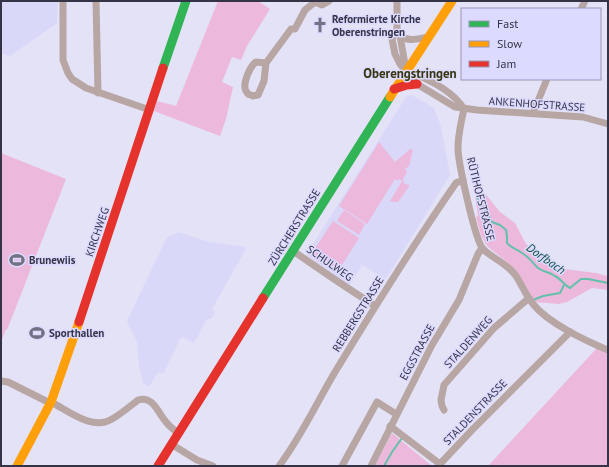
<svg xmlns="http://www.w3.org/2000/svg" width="609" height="467" viewBox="0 0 609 467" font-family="'PT Sans',sans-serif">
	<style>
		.built { fill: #dad8f9 }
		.green { fill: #ecb8dc }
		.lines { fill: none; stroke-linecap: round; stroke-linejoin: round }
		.stream { stroke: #63c0ab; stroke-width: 2 }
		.street { stroke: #b7a6a3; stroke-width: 7 }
		.fast { stroke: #30b455; stroke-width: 9 }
		.slow { stroke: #ff9f0a; stroke-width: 9 }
		.jam { stroke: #e5322d; stroke-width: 9 }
		.labels { text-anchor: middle; stroke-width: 3; stroke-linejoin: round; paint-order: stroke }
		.poi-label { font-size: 11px; font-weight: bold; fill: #353446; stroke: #dcdaff; text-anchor: start }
		.street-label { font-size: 11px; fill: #353446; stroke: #dcdaff }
		.water-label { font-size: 12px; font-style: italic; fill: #0a523e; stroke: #dcdaff }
		.quarter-label { font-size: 13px; font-weight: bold; fill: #36350b; stroke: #dcdaff }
	</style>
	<rect width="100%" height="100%" fill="#e4e2f7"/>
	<!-- built -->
	<g class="built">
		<polygon points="1,1 58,1 57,23 10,56 1,53"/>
		<polygon points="412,95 434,108 441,126 450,175 386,279 362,265 349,286 306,255 406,97"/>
		<polygon points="179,232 209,242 247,247 212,309 215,313 211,319 207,319 194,343 181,337 163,374 158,372 149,387 143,383 139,367 137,342 127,321 167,237"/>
	</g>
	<!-- green -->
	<g class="green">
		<polygon points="218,1 258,1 270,9 247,46 241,60 232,57 222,82 233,87 226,119 220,136 154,111 157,101 176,106"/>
		<polygon points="379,142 395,162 410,149 413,150 409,166 405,169 407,172 403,179 404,184 410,185 398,202 392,202 390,201 402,181 399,179 398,181 395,179 367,224 339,206"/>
		<polygon points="1,153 66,179 7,330 6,329 1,342"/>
		<polygon points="482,190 500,212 515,223 526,244 556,268 596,273 608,276 608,290 592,288 567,302 559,304 535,302 508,263 487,246 481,235 476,217 478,216 475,197 478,195"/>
		<polygon points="344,210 365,224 359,235 337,221"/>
		<polygon points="333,221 359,238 337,273 310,256"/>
		<polygon points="597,348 608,352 608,466 488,466"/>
		<polygon points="392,433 432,466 375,466"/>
	</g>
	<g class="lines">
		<!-- stream -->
		<g class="stream">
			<path d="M476,196L492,222L500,225L506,230L507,237V243C511,248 517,249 522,253C529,257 533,263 538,268C543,272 550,272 555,276C561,279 564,285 570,288L581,279H588L608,283"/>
			<polyline points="533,300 543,296 560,293 564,285"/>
			<polyline points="384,466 392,452 402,438"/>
		</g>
		<!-- street -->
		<g class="street">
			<polyline points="63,1 63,60 68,73 72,79 86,88 150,110"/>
			<polyline points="96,1 98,93"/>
			<polyline points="397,1 397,29 400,36 406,70"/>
			<polyline points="581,9 585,1"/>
			<polyline points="397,29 392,39 395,54 400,64 417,84 455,107 477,110 583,117 608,124"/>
			<path d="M400,36C409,42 417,39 428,37"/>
			<path d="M266,63L256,62C250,66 244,81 245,88C245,91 247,92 248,94L253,96L258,95L264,81L266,63L291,29H295L296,27L305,10L315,2L322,5L329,1"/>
			<path d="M407,71C426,78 453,91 464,109C461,122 458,135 458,148C458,162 475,240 483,249C493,259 507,263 516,276C522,285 526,296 533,304C548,323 586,341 608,350"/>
			<polyline points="533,113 547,79"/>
			<polyline points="293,251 337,281 375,306"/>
			<polyline points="1,381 8,382 50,403"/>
			<path d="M51,402C69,411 92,431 112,419C121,414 129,407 138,400C153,395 158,413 166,422C170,427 174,430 178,433"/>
			<polyline points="444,410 442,406 441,400 444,385 494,328 529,298"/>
			<polyline points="390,426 440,464 472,430 570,332"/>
			<polyline points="171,444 197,460 213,466"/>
			<path d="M279,466C301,437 316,404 335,372C374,308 413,245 456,183L463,180"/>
			<polyline points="342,466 377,402 396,414"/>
			<polyline points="371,466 432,345 459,300 478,254 482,248"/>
		</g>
		<!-- fast -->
		<g class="fast">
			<polyline points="163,68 186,1"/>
			<polyline points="263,298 390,97"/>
		</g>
		<!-- slow -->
		<g class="slow">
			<polyline points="390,97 452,1"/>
			<polyline points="17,466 51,402 79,322"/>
		</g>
		<!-- jam -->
		<g class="jam">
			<polyline points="394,89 407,85 417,84"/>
			<polyline points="79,322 163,68"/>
			<polyline points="158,466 263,298"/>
		</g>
	</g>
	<!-- icons -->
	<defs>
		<g id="church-bare" transform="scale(1.2)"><path d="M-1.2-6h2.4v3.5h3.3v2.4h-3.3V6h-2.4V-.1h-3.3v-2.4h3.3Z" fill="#727184" stroke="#dcdaff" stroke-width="2.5" paint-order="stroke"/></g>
		<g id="stadium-bare" transform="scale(1.2)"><path d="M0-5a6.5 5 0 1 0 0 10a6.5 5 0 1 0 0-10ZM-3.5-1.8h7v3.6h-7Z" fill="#727184" stroke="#dcdaff" stroke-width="2.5" paint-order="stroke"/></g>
	</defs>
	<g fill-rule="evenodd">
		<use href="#church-bare" x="320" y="25"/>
		<use href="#stadium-bare" x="17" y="260"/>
		<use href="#stadium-bare" x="37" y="333"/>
	</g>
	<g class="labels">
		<!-- poi labels -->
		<g class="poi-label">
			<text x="332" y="23">Reformierte Kirche<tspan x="332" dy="13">Oberenstringen</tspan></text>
			<text x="29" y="264">Brunewiis</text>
			<text x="49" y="337">Sporthallen</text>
		</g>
		<!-- street labels -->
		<g class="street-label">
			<text transform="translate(537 104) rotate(4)" y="4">ANKENHOFSTRASSE</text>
			<text transform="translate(481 199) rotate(76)" y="4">RÜTIHOFSTRASSE</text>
			<text transform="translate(294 227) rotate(-58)" y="4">ZÜRCHERSTRASSE</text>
			<text transform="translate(97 232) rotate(-71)" y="4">KIRCHWEG</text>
			<text transform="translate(330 263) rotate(35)" y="4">SCHULWEG</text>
			<text transform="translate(358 314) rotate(-58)" y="4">REBBERGSTRASSE</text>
			<text transform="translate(468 342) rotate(-48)" y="4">STALDENWEG</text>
			<text transform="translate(417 352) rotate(-62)" y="4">EGGSTRASSE</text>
			<text transform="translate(475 412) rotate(-46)" y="4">STALDENSTRASSE</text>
		</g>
		<!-- water labels -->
		<g class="water-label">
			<text transform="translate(546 259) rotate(35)" y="4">Dorfbach</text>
		</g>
		<!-- quarter labels -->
		<g class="quarter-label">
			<text x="410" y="78">Oberengstringen</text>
		</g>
	</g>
	<!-- border -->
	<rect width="609" height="467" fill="none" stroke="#353446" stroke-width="4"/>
	<!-- legend -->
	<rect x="461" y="8" width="140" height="72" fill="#dcdaff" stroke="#9998b5"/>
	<rect x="469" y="21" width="20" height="6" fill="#30b455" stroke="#9998b5"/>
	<text x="497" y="28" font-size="12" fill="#353446">Fast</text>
	<rect x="469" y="41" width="20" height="6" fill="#ff9f0a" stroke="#9998b5"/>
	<text x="497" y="48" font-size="12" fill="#353446">Slow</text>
	<rect x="469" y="61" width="20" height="6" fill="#e5322d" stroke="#9998b5"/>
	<text x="497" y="68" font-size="12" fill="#353446">Jam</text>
</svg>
